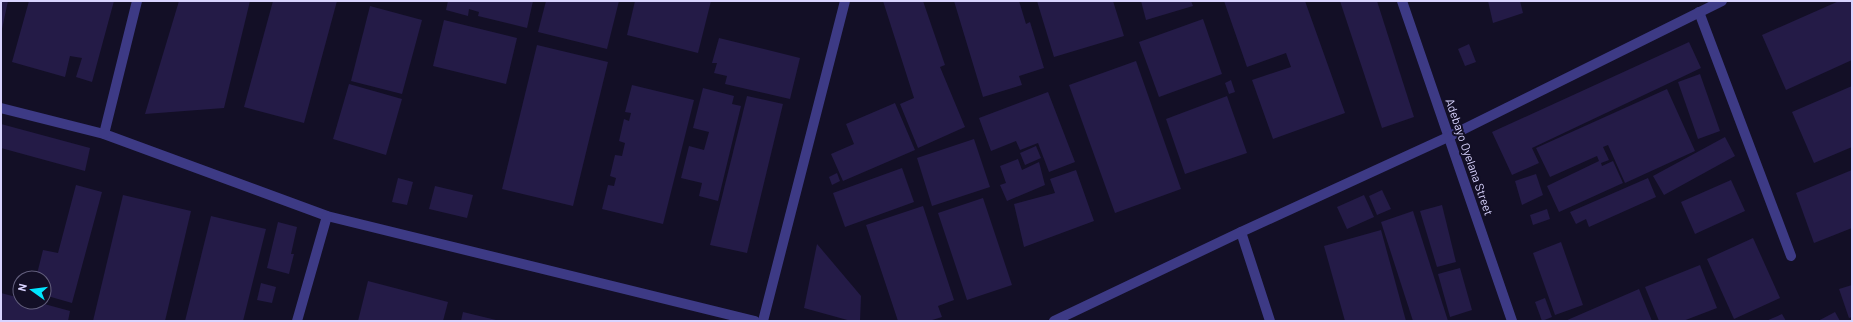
<svg xmlns="http://www.w3.org/2000/svg" width="1853" height="322" viewBox="0 0 1853 322" font-family="Barlow,sans-serif">
	<style>
		.building { fill: #241b47 }
		.lines { fill: none; stroke-linecap: round; stroke-linejoin: round }
		.minor { stroke: #3d3a85; stroke-width: 10 }
		.labels { text-anchor: middle; stroke-width: 4; stroke-linejoin: round; paint-order: stroke }
		.street-label { font-size: 12px; fill: #d9d4ff; stroke: #130f26 }
	</style>
	<rect width="100%" height="100%" fill="#130f26"/>
	<!-- building -->
	<g class="building">
		<polygon points="1,1 8,1 2,29 1,29"/>
		<polygon points="29,1 114,1 92,82 76,77 82,58 70,56 65,77 12,62"/>
		<polygon points="179,1 250,1 224,108 145,114"/>
		<polygon points="273,1 337,1 304,123 244,107"/>
		<polygon points="448,1 533,1 527,28 478,16 479,12 469,9 468,16 446,10"/>
		<polygon points="546,1 619,1 607,49 538,32"/>
		<polygon points="635,1 711,1 698,53 627,35"/>
		<polygon points="883,1 923,1 945,65 940,67 965,127 918,148 900,104 914,98"/>
		<polygon points="954,1 1019,1 1026,24 1030,22 1044,68 1019,76 1022,85 983,97"/>
		<polygon points="1037,1 1113,1 1124,36 1054,57"/>
		<polygon points="1141,1 1191,1 1193,6 1146,20"/>
		<polygon points="1224,1 1305,1 1345,113 1273,139 1252,80 1291,67 1286,53 1247,67"/>
		<polygon points="1340,1 1377,1 1414,117 1382,128"/>
		<polygon points="1488,1 1520,1 1523,13 1493,23"/>
		<polygon points="1839,1 1852,1 1852,60 1786,90 1762,35"/>
		<polygon points="370,6 422,20 402,94 351,81"/>
		<polygon points="1203,19 1222,74 1159,97 1139,42"/>
		<polygon points="444,20 517,38 506,84 433,66"/>
		<polygon points="719,38 800,58 790,99 725,84 727,76 714,73 717,63 712,63"/>
		<polygon points="1689,42 1701,68 1532,148 1539,163 1512,175 1492,132"/>
		<polygon points="1469,44 1476,62 1465,66 1458,49"/>
		<polygon points="537,45 608,62 573,206 502,189"/>
		<polygon points="1136,61 1181,189 1115,213 1069,85"/>
		<polygon points="1700,74 1720,131 1698,139 1678,82"/>
		<polygon points="1231,80 1235,92 1229,94 1225,83"/>
		<polygon points="349,84 402,99 386,155 333,139"/>
		<polygon points="632,85 694,100 663,224 602,209 608,185 614,186 616,178 610,176 615,155 622,156 625,143 619,141 624,119 629,121 631,113 625,112"/>
		<polygon points="1852,86 1852,147 1814,163 1792,112"/>
		<polygon points="703,88 734,96 732,104 741,106 718,201 699,196 702,183 681,178 689,146 704,150 709,132 693,128"/>
		<polygon points="1667,89 1695,151 1625,183 1608,145 1603,147 1609,160 1601,163 1602,166 1613,161 1623,183 1559,212 1547,186 1599,161 1597,156 1550,177 1536,148"/>
		<polygon points="1048,92 1075,162 1049,172 1038,143 1020,150 1016,141 991,151 979,118"/>
		<polygon points="747,96 783,104 747,253 710,245"/>
		<polygon points="1227,96 1247,153 1185,174 1166,119"/>
		<polygon points="895,103 915,150 843,181 831,154 854,144 846,124"/>
		<polygon points="1,124 90,148 85,171 1,148"/>
		<polygon points="1725,137 1735,156 1664,195 1653,176"/>
		<polygon points="974,139 990,187 932,206 917,158"/>
		<polygon points="1036,146 1041,158 1025,165 1020,153"/>
		<polygon points="1018,159 1022,170 1039,162 1045,185 1007,201 1000,185 1006,183 1000,166"/>
		<polygon points="902,168 914,202 845,227 833,193"/>
		<polygon points="1076,170 1094,221 1024,247 1014,204 1055,193 1050,179"/>
		<polygon points="1852,170 1852,228 1814,243 1796,193"/>
		<polygon points="837,173 840,181 832,185 829,177"/>
		<polygon points="1536,174 1543,195 1522,205 1515,181"/>
		<polygon points="398,178 413,182 407,205 392,202"/>
		<polygon points="1648,178 1656,197 1589,227 1586,219 1576,224 1570,212"/>
		<polygon points="1731,180 1745,211 1695,234 1681,202"/>
		<polygon points="76,185 102,192 72,303 44,295 44,278 36,278 43,250 58,253"/>
		<polygon points="435,186 473,195 467,218 429,209"/>
		<polygon points="1382,190 1391,209 1377,215 1369,196"/>
		<polygon points="123,195 191,211 165,321 93,321"/>
		<polygon points="1364,195 1374,217 1347,229 1337,207"/>
		<polygon points="983,198 1012,285 967,300 938,213"/>
		<polygon points="1442,205 1456,262 1437,267 1420,211"/>
		<polygon points="923,206 954,300 938,306 942,317 929,321 898,321 866,225"/>
		<polygon points="1547,209 1550,219 1533,225 1530,215"/>
		<polygon points="1413,211 1448,321 1413,321 1381,222"/>
		<polygon points="211,216 266,229 243,321 185,321"/>
		<polygon points="278,222 297,227 291,254 294,254 289,274 267,268"/>
		<polygon points="1381,230 1406,321 1345,321 1324,246"/>
		<polygon points="1753,238 1780,298 1734,319 1707,259"/>
		<polygon points="1561,242 1583,305 1555,315 1533,253"/>
		<polygon points="817,244 861,296 860,321 851,321 804,308"/>
		<polygon points="1700,265 1717,308 1683,321 1659,321 1645,287"/>
		<polygon points="1460,268 1472,310 1450,317 1438,274"/>
		<polygon points="368,281 448,302 443,321 358,321"/>
		<polygon points="261,283 276,287 272,303 257,300"/>
		<polygon points="1852,285 1852,317 1849,318 1839,289"/>
		<polygon points="1639,289 1652,321 1565,321"/>
		<polygon points="1,293 20,298 20,302 37,302 70,311 68,321 1,321"/>
		<polygon points="1545,298 1552,317 1542,321 1535,302"/>
		<polygon points="463,312 496,320 496,321 461,321"/>
		<polygon points="1835,312 1840,321 1818,321"/>
		<polygon points="1782,314 1786,321 1766,321"/>
	</g>
	<g class="lines">
		<!-- minor -->
		<g class="minor">
			<polyline points="1402,1 1512,321"/>
			<polyline points="1699,12 1791,256"/>
			<polyline points="1,108 104,134 327,216 755,321"/>
			<polyline points="104,134 137,1"/>
			<polyline points="1241,232 1270,321"/>
			<polyline points="297,321 327,216"/>
			<polyline points="763,321 845,1"/>
			<polyline points="1054,321 1241,232 1448,137 1722,1"/>
		</g>
	</g>
	<g class="labels">
		<!-- street labels -->
		<g class="street-label">
			<text transform="translate(1469 157) rotate(71)" y="4">Adebayo Oyelana Street</text>
		</g>
	</g>
	<!-- border -->
	<rect width="1853" height="322" fill="none" stroke="#d9d4ff" stroke-width="4"/>
	<!-- north arrow -->
	<g transform="translate(32 290) rotate(284)"><circle r="19" fill="#130f26" stroke="#625e7d"/>
	<path d="M0-3L7 15L0 10L-7 15Z" fill="#00e5ff"/>
	<text y="-6" font-size="11" font-weight="bold" text-anchor="middle" fill="#d9d4ff">N</text>
	</g>
</svg>
